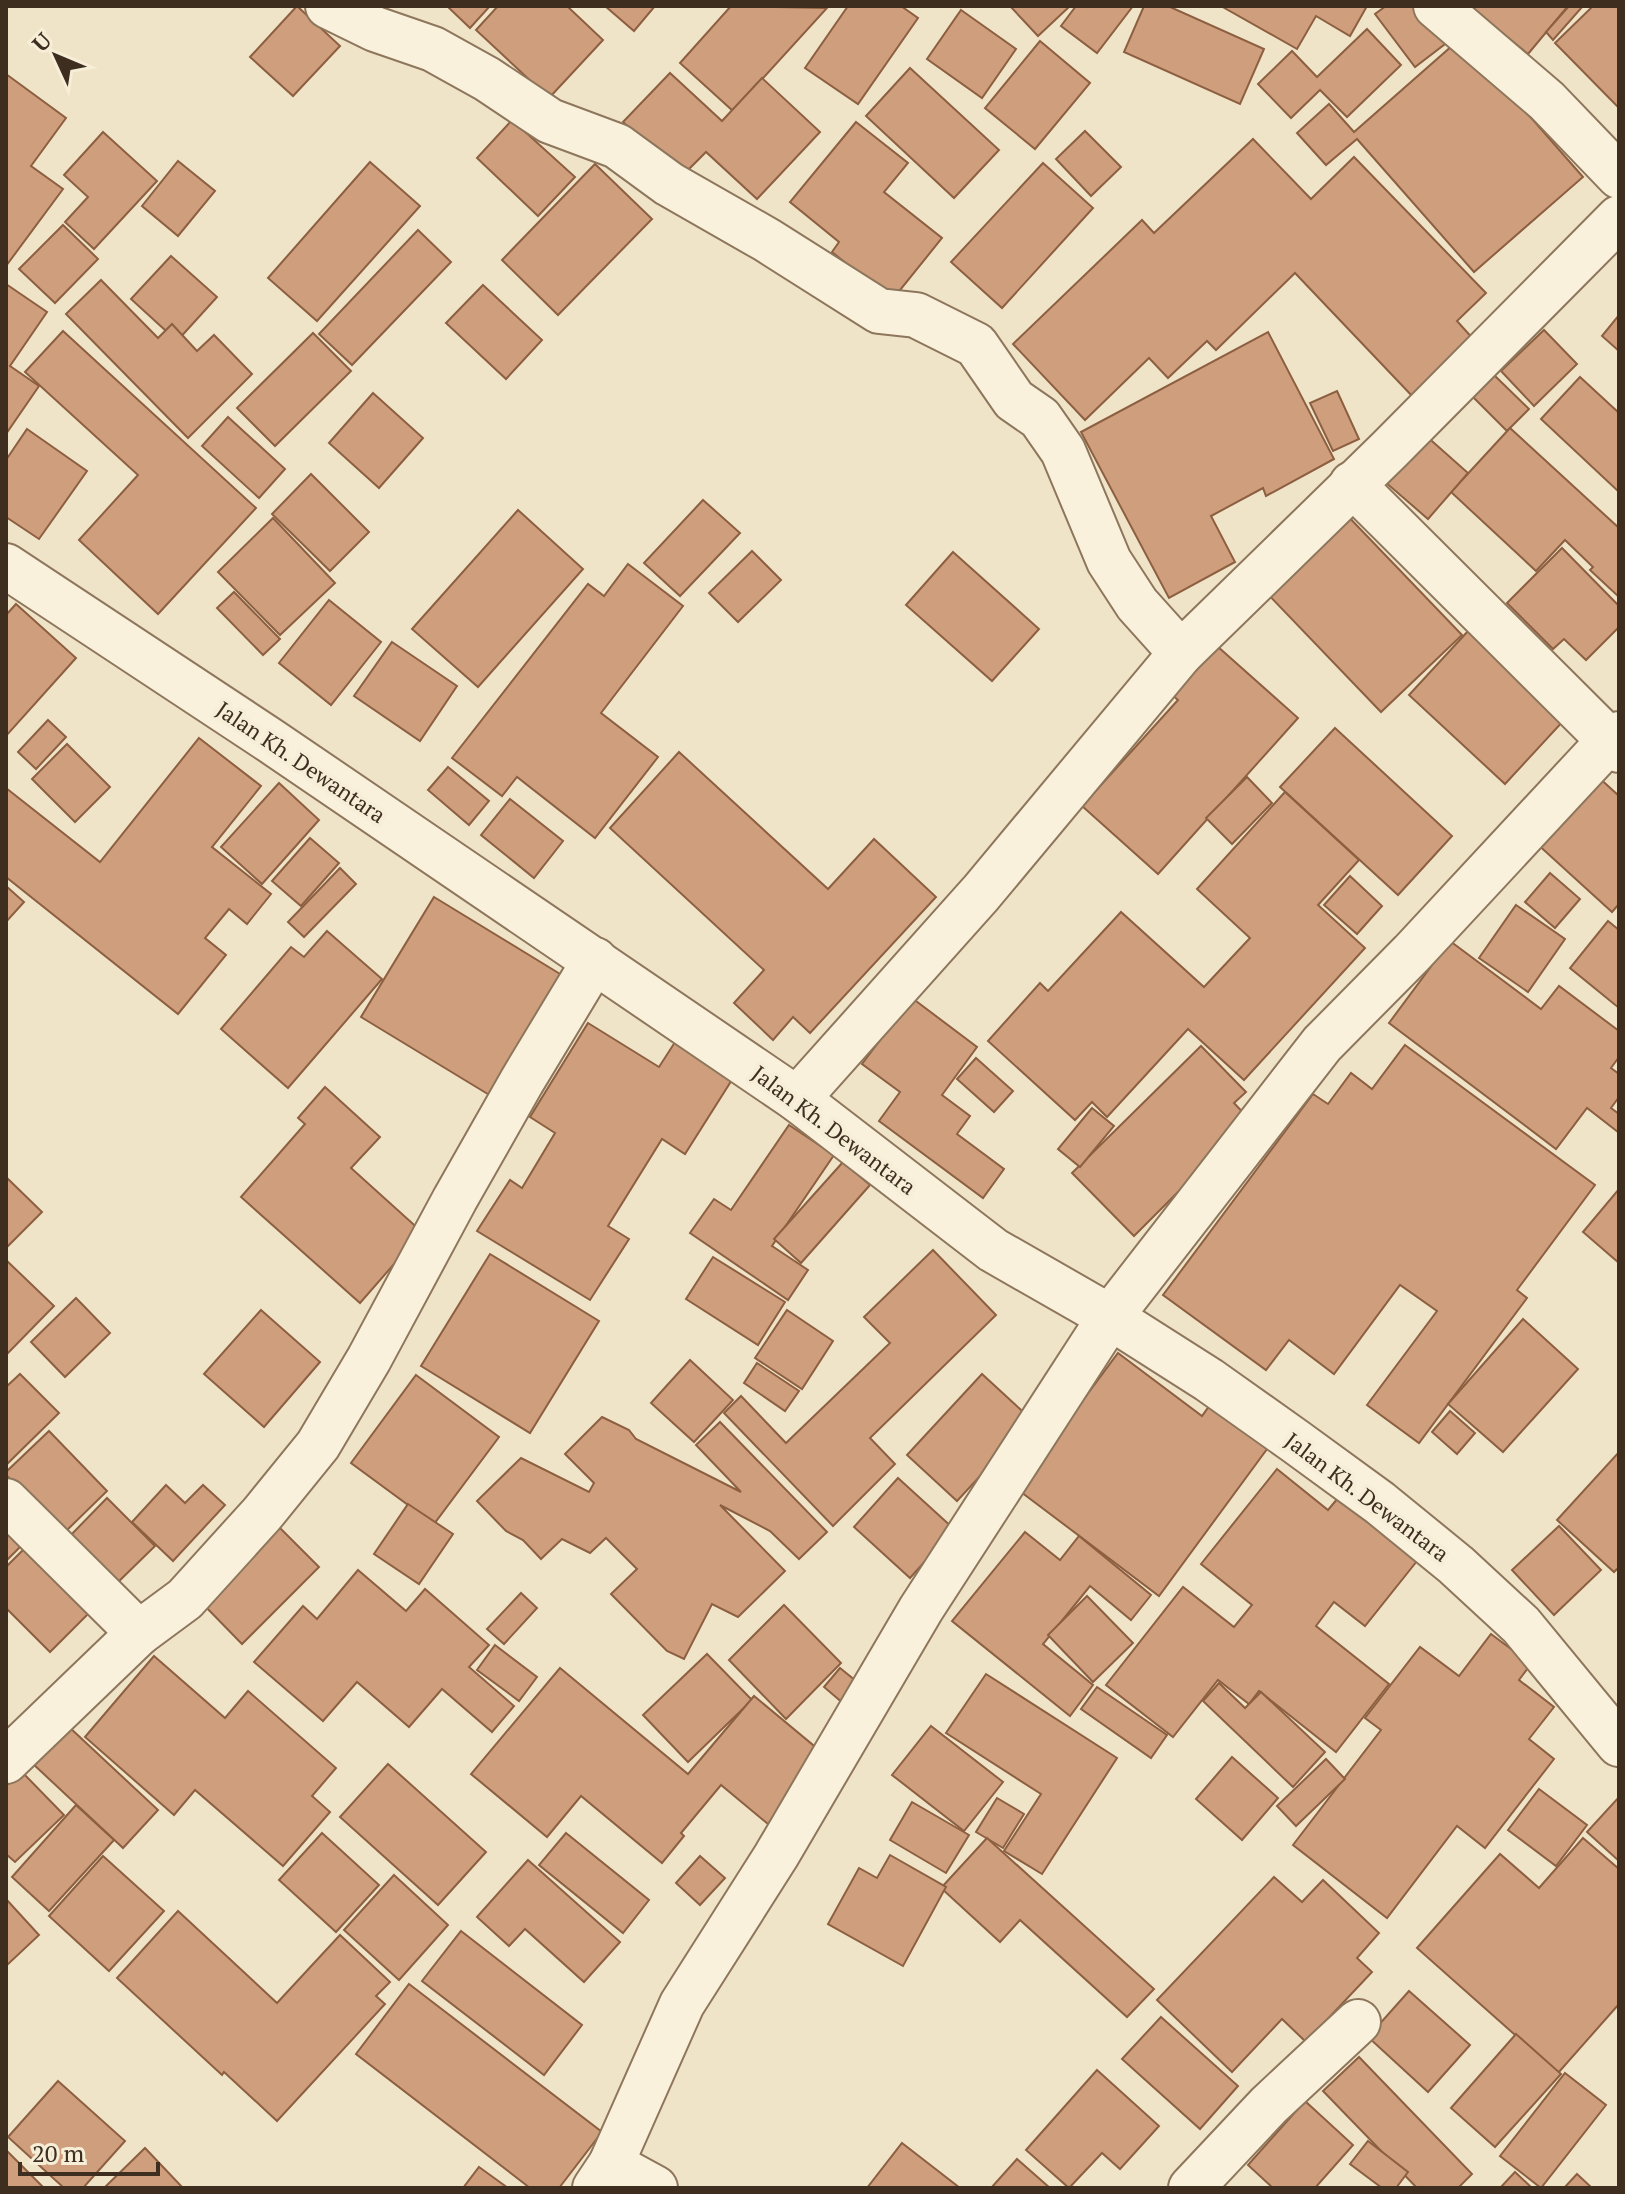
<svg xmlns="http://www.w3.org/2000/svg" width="1625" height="2194" viewBox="0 0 1625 2194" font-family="'PT Serif',serif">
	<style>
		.building { fill: #cf9f7d; stroke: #8d5f41; stroke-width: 2 }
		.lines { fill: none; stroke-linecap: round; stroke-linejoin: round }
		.minor-casing { stroke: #8d765c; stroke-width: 48 }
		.minor { stroke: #faf1dc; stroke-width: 44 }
		.labels { text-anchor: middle; stroke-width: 8; stroke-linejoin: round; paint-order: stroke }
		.street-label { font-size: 22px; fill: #3d2e20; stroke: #f7eed8 }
	</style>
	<rect width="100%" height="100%" fill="#f0e4c8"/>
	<!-- building -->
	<g class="building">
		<polygon points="297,6 340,46 293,96 250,57"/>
		<polygon points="447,6 490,6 470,28"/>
		<polygon points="498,6 567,6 603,40 549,98 476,30"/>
		<polygon points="605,6 655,6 634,31"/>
		<polygon points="731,6 827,8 733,111 680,63"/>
		<polygon points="848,6 901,6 918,18 858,104 805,68"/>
		<polygon points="1010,6 1070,6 1038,36"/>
		<polygon points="1076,6 1133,6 1097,53 1061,26"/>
		<polygon points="1144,6 1168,6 1264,49 1240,104 1124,52"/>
		<polygon points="1221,6 1367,6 1350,36 1316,16 1297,49"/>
		<polygon points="1386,6 1423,6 1449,41 1415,67 1375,14"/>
		<polygon points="1469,6 1568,6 1528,54"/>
		<polygon points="1569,6 1583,6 1553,40 1546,32"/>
		<polygon points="1593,6 1619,6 1619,108 1555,43"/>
		<polygon points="961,10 1016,49 982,98 927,59"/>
		<polygon points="1367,29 1401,65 1347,117 1320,90 1291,118 1258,84 1292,51 1317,77"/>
		<polygon points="1461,38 1583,177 1474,272 1357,139 1326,165 1297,133 1329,104 1354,132"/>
		<polygon points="1040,41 1090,83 1035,149 985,108"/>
		<polygon points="910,68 999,150 954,198 866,116"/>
		<polygon points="670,73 722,121 762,78 820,132 757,199 706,152 681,177 623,122"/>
		<polygon points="6,74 66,118 31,166 63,189 6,266"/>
		<polygon points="512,120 575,177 538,216 477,158"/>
		<polygon points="856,122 908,163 884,192 942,238 892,300 832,252 839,242 790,202"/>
		<polygon points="1085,131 1121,167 1091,196 1056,159"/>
		<polygon points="103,132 157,181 94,249 65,222 88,197 64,175"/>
		<polygon points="1253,139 1311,199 1354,157 1486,293 1457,321 1475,341 1415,399 1295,273 1216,350 1207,341 1168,378 1149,358 1085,420 1013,344 1142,220 1154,233"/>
		<polygon points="178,161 215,191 178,236 142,206"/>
		<polygon points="370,162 420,206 317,321 268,278"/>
		<polygon points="1043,163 1093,208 1002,308 951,262"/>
		<polygon points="595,164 652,219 558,315 502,260"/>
		<polygon points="63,225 98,259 55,303 19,269"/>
		<polygon points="418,230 451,262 352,365 319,334"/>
		<polygon points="171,256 217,297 177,341 131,299"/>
		<polygon points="101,280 158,338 172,324 197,351 214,335 252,374 188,438 66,314"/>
		<polygon points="6,284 47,312 10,366 39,386 6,434"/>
		<polygon points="483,285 542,340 506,379 446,323"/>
		<polygon points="1619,315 1619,351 1602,336"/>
		<polygon points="1544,330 1577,364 1534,406 1501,371"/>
		<polygon points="63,331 256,508 158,614 79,540 138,475 25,372"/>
		<polygon points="1268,332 1334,459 1266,496 1263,488 1211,516 1235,562 1169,598 1081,432"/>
		<polygon points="313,333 351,371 275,446 237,408"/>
		<polygon points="1494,375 1529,409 1507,431 1472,396"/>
		<polygon points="1580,377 1619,413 1619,492 1541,419"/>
		<polygon points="1337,391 1359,439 1333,451 1310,403"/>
		<polygon points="373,393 423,438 379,488 329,443"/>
		<polygon points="228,417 285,469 259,498 202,446"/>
		<polygon points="1510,428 1619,528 1619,597 1590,570 1593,567 1565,540 1536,571 1451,492"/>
		<polygon points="27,429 87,471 39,539 6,517 6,460"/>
		<polygon points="1424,434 1468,473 1428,519 1384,481"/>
		<polygon points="311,474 369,532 330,571 272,514"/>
		<polygon points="703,500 740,533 680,596 644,563"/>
		<polygon points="518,510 583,569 478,687 412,629"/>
		<polygon points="1342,510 1462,635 1381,712 1261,587"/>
		<polygon points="273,518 335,583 280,635 218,572"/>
		<polygon points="1562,548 1619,606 1619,627 1586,660 1564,639 1553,649 1507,603"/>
		<polygon points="752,551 781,580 738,622 709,593"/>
		<polygon points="953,552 1039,629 992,681 906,605"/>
		<polygon points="628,564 683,606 601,713 658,757 595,838 517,777 502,796 452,758 588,584 604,596"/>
		<polygon points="234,592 280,639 263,655 217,608"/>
		<polygon points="329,600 381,642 331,705 279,663"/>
		<polygon points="16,604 76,658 6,736 6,615"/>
		<polygon points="1469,630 1565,719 1505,784 1409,695"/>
		<polygon points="1208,638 1298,718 1158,874 1082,806 1178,700 1163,687"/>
		<polygon points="392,642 457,686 420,741 354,696"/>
		<polygon points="48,720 66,737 36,769 18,752"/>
		<polygon points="1335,728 1452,836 1398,895 1280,787"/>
		<polygon points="199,738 261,786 212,847 271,894 247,924 229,909 205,938 226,955 178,1014 6,877 6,788 100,862"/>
		<polygon points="67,744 110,787 75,822 32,779"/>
		<polygon points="679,752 828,889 874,839 936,897 810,1033 793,1017 773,1040 734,1003 764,970 610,828"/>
		<polygon points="448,767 489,801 469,825 428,790"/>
		<polygon points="1596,775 1619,796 1619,904 1612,912 1535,842"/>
		<polygon points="1247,777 1272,803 1232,844 1206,818"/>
		<polygon points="279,783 319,820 262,884 221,847"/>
		<polygon points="1285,792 1359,860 1318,905 1365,948 1244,1080 1188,1029 1107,1117 1092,1102 1075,1120 988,1041 1040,983 1048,991 1121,912 1204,987 1250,938 1197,889"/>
		<polygon points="510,799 563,841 534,878 481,835"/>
		<polygon points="310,838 339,863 301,906 272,881"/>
		<polygon points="340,868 356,884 304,937 288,922"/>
		<polygon points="1550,873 1580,899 1555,928 1525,902"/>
		<polygon points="1350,876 1382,906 1357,934 1324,905"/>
		<polygon points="6,886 24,902 6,922"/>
		<polygon points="434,897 565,977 491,1096 361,1017"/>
		<polygon points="1516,905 1565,939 1528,992 1479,958"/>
		<polygon points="1608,921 1619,930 1619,1008 1570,968"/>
		<polygon points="327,931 382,979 288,1088 221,1029 291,947 304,957"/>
		<polygon points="1450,941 1541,1009 1559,986 1619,1031 1619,1057 1611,1068 1619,1074 1619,1097 1611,1108 1619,1114 1618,1132 1587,1108 1556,1149 1389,1023"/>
		<polygon points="912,998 977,1047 942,1095 970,1116 957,1134 1004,1169 983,1198 879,1121 900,1092 862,1064"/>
		<polygon points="588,1023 659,1067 677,1039 735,1075 685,1154 662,1139 608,1226 629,1239 590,1300 477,1231 510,1180 522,1188 555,1133 530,1117"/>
		<polygon points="1405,1045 1595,1185 1517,1290 1527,1298 1419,1443 1367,1405 1437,1311 1400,1285 1334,1374 1289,1340 1266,1370 1163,1295 1313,1094 1328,1104 1351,1073 1372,1089"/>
		<polygon points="1201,1046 1246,1092 1234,1103 1250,1120 1134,1236 1072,1173"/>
		<polygon points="976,1058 1013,1091 994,1112 957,1079"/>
		<polygon points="325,1087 380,1137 351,1168 422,1232 360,1303 241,1197 305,1124 298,1118"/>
		<polygon points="1092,1108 1114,1126 1080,1167 1058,1149"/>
		<polygon points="789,1125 834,1155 772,1246 808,1270 788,1300 690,1233 714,1199 731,1210"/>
		<polygon points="843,1162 870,1185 801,1263 774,1239"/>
		<polygon points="6,1177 42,1212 6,1248"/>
		<polygon points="1619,1189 1619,1263 1583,1232"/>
		<polygon points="933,1250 996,1315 870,1438 895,1464 833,1526 724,1413 741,1396 786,1443 890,1343 864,1317"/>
		<polygon points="490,1254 599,1321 530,1433 421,1366"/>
		<polygon points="713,1257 785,1302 758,1345 686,1299"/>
		<polygon points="6,1260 54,1306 6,1355"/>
		<polygon points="76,1298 110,1333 65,1377 31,1342"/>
		<polygon points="261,1310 320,1362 264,1427 204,1374"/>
		<polygon points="787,1310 833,1341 802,1389 755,1358"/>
		<polygon points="1523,1319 1578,1369 1503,1452 1448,1404"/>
		<polygon points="1118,1353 1202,1416 1212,1402 1270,1445 1159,1596 1017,1489"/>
		<polygon points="690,1360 733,1400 694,1442 651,1403"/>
		<polygon points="757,1363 799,1391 785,1411 744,1383"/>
		<polygon points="20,1374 59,1413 6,1465 6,1387"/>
		<polygon points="982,1374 1032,1420 957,1501 907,1455"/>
		<polygon points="416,1375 499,1437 434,1524 351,1463"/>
		<polygon points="1450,1411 1475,1433 1457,1454 1432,1432"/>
		<polygon points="602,1417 629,1430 636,1439 741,1492 696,1445 720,1422 827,1532 799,1559 770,1531 720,1505 785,1571 738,1617 712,1604 684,1659 667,1651 611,1594 637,1569 606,1538 590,1553 562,1539 541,1559 523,1540 506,1531 477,1501 521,1458 589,1492 594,1483 565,1454"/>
		<polygon points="49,1431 107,1491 63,1534 6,1475 6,1472"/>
		<polygon points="1619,1452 1619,1567 1614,1572 1557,1520"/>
		<polygon points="1277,1469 1328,1510 1338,1498 1417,1561 1365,1626 1334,1602 1316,1626 1389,1684 1336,1752 1259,1691 1249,1704 1218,1680 1173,1737 1106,1685 1183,1587 1234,1627 1252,1605 1201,1564"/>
		<polygon points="898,1478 954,1529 910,1578 854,1527"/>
		<polygon points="166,1485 185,1503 203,1485 225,1505 173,1561 132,1522"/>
		<polygon points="107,1498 155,1546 112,1588 65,1541"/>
		<polygon points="408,1504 453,1534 419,1584 374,1554"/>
		<polygon points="274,1522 319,1567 242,1644 198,1599"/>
		<polygon points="6,1524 25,1542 6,1561"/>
		<polygon points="1559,1526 1601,1570 1554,1615 1512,1570"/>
		<polygon points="1025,1532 1060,1560 1079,1536 1151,1595 1131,1620 1090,1586 1043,1644 1093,1685 1070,1716 952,1621"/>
		<polygon points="24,1549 88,1614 50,1652 6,1608 6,1567"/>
		<polygon points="358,1570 406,1611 425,1589 489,1645 469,1667 514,1706 492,1732 442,1689 409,1727 357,1682 323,1721 254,1662 303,1606 317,1619"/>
		<polygon points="521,1593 537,1608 504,1644 487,1629"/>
		<polygon points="1087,1596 1133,1643 1093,1682 1048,1635"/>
		<polygon points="784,1605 841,1663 786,1719 729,1660"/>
		<polygon points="1491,1634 1531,1664 1519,1680 1554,1707 1529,1739 1554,1759 1485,1848 1457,1826 1387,1918 1293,1845 1381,1730 1365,1718 1420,1647 1459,1676"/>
		<polygon points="495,1645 537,1677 519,1701 477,1670"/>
		<polygon points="707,1654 752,1700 688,1762 643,1715"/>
		<polygon points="154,1656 225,1718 248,1691 336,1768 312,1796 330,1812 283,1866 195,1790 174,1815 85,1737"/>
		<polygon points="560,1668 688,1774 754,1696 831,1760 774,1829 721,1785 681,1833 684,1836 662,1863 581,1796 547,1837 471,1774"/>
		<polygon points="840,1668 867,1690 851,1710 824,1687"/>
		<polygon points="986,1674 1117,1758 1042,1874 1004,1851 1041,1794 946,1733"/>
		<polygon points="1219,1683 1245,1708 1261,1692 1325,1752 1293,1787 1203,1701"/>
		<polygon points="1097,1687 1167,1735 1151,1758 1081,1709"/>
		<polygon points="68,1726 158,1810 123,1848 32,1763"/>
		<polygon points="931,1726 1003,1782 964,1831 892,1775"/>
		<polygon points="1232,1757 1278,1798 1242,1840 1196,1799"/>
		<polygon points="1326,1759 1345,1779 1296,1826 1277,1806"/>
		<polygon points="388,1764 486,1852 438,1905 340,1817"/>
		<polygon points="21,1771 64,1815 15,1862 6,1854 6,1786"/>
		<polygon points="1539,1789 1587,1825 1556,1866 1508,1830"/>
		<polygon points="1619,1797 1619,1861 1587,1832"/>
		<polygon points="997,1798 1024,1814 1003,1848 976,1832"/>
		<polygon points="912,1802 969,1835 946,1873 890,1840"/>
		<polygon points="76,1805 114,1840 49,1911 12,1877"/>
		<polygon points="322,1833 379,1885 336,1932 279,1880"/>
		<polygon points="566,1833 649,1900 623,1933 539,1865"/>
		<polygon points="987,1838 1154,1989 1127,2017 1020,1920 1000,1942 941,1888"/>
		<polygon points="1583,1838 1619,1869 1619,2004 1558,2073 1417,1948 1500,1854 1539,1888"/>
		<polygon points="890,1855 946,1887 903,1966 828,1924 859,1868 877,1878"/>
		<polygon points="103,1856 164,1911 109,1971 49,1916"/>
		<polygon points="700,1856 725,1878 700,1905 676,1883"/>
		<polygon points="528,1860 620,1942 584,1982 525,1929 509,1946 477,1917"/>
		<polygon points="394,1875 448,1925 399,1980 344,1930"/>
		<polygon points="1274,1877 1302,1902 1323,1880 1379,1933 1357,1958 1372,1972 1306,2042 1282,2019 1232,2072 1157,2000"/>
		<polygon points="6,1899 39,1935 6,1966"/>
		<polygon points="178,1911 277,2003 340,1935 390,1982 376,1996 385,2004 277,2121 224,2072 222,2075 117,1978"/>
		<polygon points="461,1931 582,2025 544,2075 422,1981"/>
		<polygon points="409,1984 602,2132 559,2188 530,2188 356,2054"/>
		<polygon points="1409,1991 1470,2045 1428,2092 1368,2037"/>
		<polygon points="1161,2017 1238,2086 1200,2129 1122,2059"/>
		<polygon points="1516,2034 1561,2074 1495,2147 1451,2108"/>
		<polygon points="1359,2057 1472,2174 1458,2188 1417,2188 1323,2091"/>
		<polygon points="1097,2070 1159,2126 1120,2169 1102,2153 1069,2188 1026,2150"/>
		<polygon points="1565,2073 1606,2105 1541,2188 1500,2156"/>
		<polygon points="58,2081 125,2141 83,2188 64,2188 8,2137"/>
		<polygon points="1305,2101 1353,2145 1315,2188 1273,2188 1248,2165"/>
		<polygon points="1368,2141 1408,2172 1396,2188 1382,2188 1350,2164"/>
		<polygon points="902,2143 960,2188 867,2188"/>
		<polygon points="145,2148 183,2188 104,2188"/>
		<polygon points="6,2150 44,2188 6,2188"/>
		<polygon points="1017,2159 1050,2188 991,2188"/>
		<polygon points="479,2167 508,2188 463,2188"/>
		<polygon points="1515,2172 1532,2188 1500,2188"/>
		<polygon points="1577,2174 1592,2188 1564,2188"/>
	</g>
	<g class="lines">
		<!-- minor casing -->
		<g class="minor-casing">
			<g id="minor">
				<polyline points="328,6 375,29 433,49 487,79 550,121 617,146 669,184 767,240 879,311 916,315 976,345 1014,400 1040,418 1063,451 1109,561 1137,604 1181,653"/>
				<polyline points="1436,6 1547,101 1619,176"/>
				<polyline points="1352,484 1619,750"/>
				<polyline points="6,566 271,741 797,1099 993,1250 1110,1317 1209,1380 1295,1441 1380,1503 1456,1565 1521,1625 1619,1744"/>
				<polyline points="797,1099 981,893 1181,653 1389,450 1619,218"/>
				<polyline points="6,1501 139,1633"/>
				<polyline points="6,1761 139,1633 185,1599 262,1514 318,1445 369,1359 455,1199 522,1081 595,960"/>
				<polyline points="611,2164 655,2188"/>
				<polyline points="595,2188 611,2164 682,2004 776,1856 921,1609 1110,1317 1322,1044 1412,953 1610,740 1619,734"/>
				<polyline points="1191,2188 1269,2105 1358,2022"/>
			</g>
		</g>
		<!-- minor -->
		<use href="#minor" class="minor"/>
	</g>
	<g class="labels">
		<!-- street labels -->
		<g class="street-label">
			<text transform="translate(301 762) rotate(34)" y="8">Jalan Kh. Dewantara</text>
			<text transform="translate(834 1130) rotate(37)" y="8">Jalan Kh. Dewantara</text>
			<text transform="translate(1367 1497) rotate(37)" y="8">Jalan Kh. Dewantara</text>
		</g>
	</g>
	<!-- border -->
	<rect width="1625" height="2194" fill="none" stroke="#3d2e20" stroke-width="16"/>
	<!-- north arrow -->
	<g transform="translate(56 56) rotate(314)" stroke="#f7eed8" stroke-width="6" paint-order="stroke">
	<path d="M0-6L14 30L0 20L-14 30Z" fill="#3d2e20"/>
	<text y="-12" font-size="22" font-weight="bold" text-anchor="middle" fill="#3d2e20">U</text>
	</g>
	<!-- scale -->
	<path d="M20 2162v12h138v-12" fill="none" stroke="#3d2e20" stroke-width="4"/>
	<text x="32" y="2162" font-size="24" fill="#3d2e20" stroke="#f7eed8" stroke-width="6" paint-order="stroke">20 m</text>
</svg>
